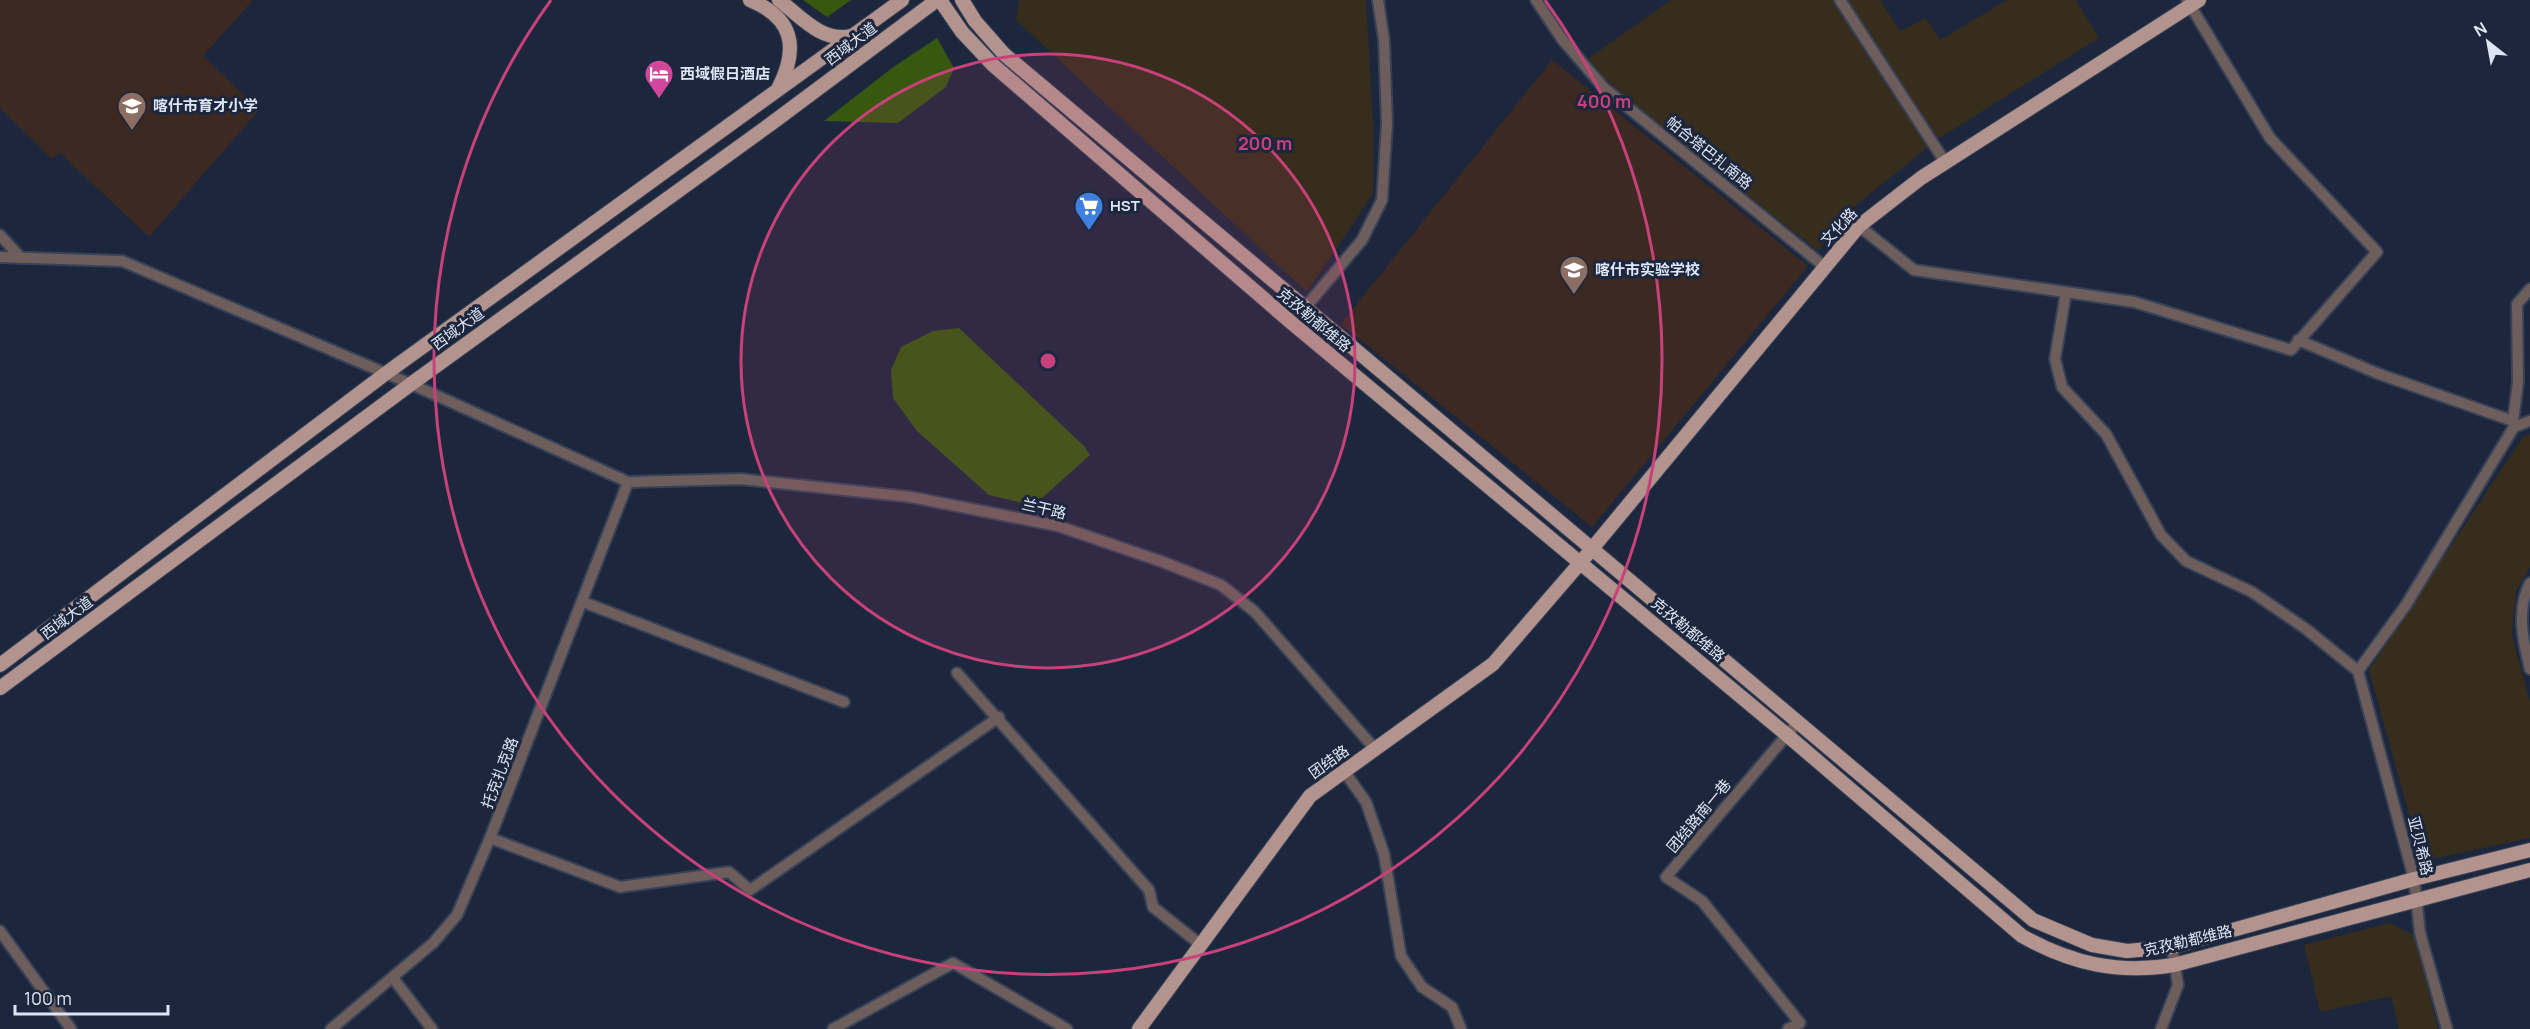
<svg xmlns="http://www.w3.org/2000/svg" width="2530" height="1029" viewBox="0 0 2530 1029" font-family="Manrope,'Noto Sans SC',sans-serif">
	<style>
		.commercial { fill: #372d1d }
		.education { fill: #3c2a22 }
		.green { fill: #38570f }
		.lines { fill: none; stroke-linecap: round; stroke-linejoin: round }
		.minor-casing { stroke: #374258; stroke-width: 14 }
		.major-casing { stroke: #374258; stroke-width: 16 }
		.minor { stroke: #6d5e5b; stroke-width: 10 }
		.major { stroke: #b3938d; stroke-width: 14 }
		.ring { fill: none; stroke: #c8417a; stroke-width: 3 }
		.labels { text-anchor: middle; stroke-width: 6; stroke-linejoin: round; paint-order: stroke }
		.street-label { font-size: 15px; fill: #dee6f5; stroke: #1c273e }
		.poi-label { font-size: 15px; font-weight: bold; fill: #dee6f5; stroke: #1c273e; text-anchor: start }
		.centre { fill: #c8417a; stroke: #1c273e; stroke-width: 3 }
		.ring-label { font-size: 18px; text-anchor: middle; font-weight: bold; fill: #c8417a; stroke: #1c273e; stroke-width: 6; stroke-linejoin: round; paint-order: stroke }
	</style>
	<rect width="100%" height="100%" fill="#1c273e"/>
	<!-- commercial -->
	<g class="commercial">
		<polygon points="1019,0 1366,0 1373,126 1373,194 1307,292 1016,20"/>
		<polygon points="1671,0 1880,0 1900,31 1926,18 1940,40 2007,0 2076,0 2099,38 1938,139 1851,209 1818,251 1631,103 1602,76 1589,58"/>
		<polygon points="2530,434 2530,567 2516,591 2512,635 2530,702 2530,838 2422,861 2369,670 2523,437"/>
		<polygon points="2390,923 2415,936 2438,1029 2399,1029 2391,996 2320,1012 2304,945"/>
	</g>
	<!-- education -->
	<g class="education">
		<polygon points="0,0 253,0 203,56 259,110 149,237 60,153 52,159 0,108"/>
		<polygon points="1552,60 1808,266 1592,527 1341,324"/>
	</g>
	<!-- green -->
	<g class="green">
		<polygon points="803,0 851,0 827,17"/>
		<polygon points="937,38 954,68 946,87 898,123 824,121 892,68"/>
		<polygon points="959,328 1084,446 1090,455 1042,498 1023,503 989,495 917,431 893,398 891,370 901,347 933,331"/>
	</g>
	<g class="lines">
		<!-- minor casing -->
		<g class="minor-casing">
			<g id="minor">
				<polyline points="1536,0 1562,39 1604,88 1825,267"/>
				<polyline points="1840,0 1945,162"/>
				<polyline points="1859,226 1914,270 2134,302 2291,350 2377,252 2270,138 2187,0"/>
				<polyline points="0,235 21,258"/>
				<polyline points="0,257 122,261 411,384 628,482 740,479 911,497 1058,526 1163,562 1221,585 1255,612 1375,749"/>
				<polyline points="2066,292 2055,359 2062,387 2106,434 2161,535 2186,561 2252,592 2306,629 2358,671"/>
				<polyline points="1304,309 1362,240 1382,200 1387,123 1384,40 1378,0"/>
				<polyline points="2298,340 2379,374 2513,421"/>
				<polyline points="2514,427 2530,421"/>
				<path d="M2530,583C2516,609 2523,642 2530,669"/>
				<polyline points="583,602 844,702"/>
				<polyline points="2358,671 2406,605 2514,427 2513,421 2518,382 2517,304 2530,289"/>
				<polyline points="2358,671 2414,879 2420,933 2447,1029"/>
				<polyline points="957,673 1149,890 1153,907 1201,945"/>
				<polyline points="1344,771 1366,802 1384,854 1401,956 1422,987 1452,1007 1461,1029"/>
				<polyline points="490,838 620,887 729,872 750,890 999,717"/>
				<polyline points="0,931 71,1029"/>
				<polyline points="393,978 432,1029"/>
				<polyline points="331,1029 433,943 457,915 490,838 628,482"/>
				<polyline points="833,1029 953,963 1067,1029"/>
				<polyline points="1788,1029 1800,1023 1702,901 1666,877 1798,722"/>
				<polyline points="2161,1029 2178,985 2172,947"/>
			</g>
		</g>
		<!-- major casing -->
		<g class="major-casing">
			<g id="major">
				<path d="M750,0C793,18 799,47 779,87"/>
				<path d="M779,0C800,16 822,43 851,36"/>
				<path d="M940,0L962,32L993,65L1293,324L1787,735L2022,936C2072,964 2118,974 2174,965L2530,870"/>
				<polyline points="962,0 975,21 1004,54 2033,920 2092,945 2127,951 2172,947 2414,879 2530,850"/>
				<polyline points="0,665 385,374 902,0"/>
				<polyline points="0,688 411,384 772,123 937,0"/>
				<polyline points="1139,1029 1310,796 1493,664 1581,562 1859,226 1921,178 2199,0"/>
			</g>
		</g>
		<!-- minor -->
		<use href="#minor" class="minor"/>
		<!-- major -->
		<use href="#major" class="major"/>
	</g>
	<!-- distance rings -->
	<circle cx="1048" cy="361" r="307" fill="#c8417a" fill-opacity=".12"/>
	<g class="ring">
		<circle cx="1048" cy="361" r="307"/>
		<path d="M1545 0A614 614 0 1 1 551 0"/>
	</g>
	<!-- icons -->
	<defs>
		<g id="hotel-pin" transform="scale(1.5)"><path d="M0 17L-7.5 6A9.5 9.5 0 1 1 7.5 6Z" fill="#d1479c" stroke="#1c273e"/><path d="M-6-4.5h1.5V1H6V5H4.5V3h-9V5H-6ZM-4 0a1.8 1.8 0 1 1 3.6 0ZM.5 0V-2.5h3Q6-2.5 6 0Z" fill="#fff"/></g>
		<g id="school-pin" transform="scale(1.5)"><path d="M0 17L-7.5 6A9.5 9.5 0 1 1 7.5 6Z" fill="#8d6e63" stroke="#1c273e"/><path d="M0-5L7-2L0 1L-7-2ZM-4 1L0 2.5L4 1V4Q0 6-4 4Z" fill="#fff"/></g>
		<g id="supermarket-pin" transform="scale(1.5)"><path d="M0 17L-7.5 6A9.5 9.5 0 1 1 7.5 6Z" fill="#3f7fe0" stroke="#1c273e"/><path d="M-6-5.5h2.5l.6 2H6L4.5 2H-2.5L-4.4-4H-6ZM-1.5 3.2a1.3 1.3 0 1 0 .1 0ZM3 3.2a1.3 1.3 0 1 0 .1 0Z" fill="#fff"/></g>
	</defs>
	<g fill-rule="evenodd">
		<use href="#hotel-pin" x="659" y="74"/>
		<use href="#school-pin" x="132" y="106"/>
		<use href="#supermarket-pin" x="1089" y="206"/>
		<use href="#school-pin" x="1574" y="270"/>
	</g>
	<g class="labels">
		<!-- street labels -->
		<g class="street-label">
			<text transform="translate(851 44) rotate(-37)" y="5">西域大道</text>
			<text transform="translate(1709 153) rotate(39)" y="5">帕合塔巴扎南路</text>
			<text transform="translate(1839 227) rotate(-47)" y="5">文化路</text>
			<text transform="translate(1314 320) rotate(40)" y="5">克孜勒都维路</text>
			<text transform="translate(458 329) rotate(-36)" y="5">西域大道</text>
			<text transform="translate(1044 509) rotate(13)" y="5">兰干路</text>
			<text transform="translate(67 618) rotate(-37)" y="5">西域大道</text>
			<text transform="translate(1688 630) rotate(40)" y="5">克孜勒都维路</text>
			<text transform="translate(1329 762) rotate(-36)" y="5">团结路</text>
			<text transform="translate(500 773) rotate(-69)" y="5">托克扎克路</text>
			<text transform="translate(1699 816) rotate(-50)" y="5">团结路南一巷</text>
			<text transform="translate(2420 846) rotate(76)" y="5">亚贝希路</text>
			<text transform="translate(2188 941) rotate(-13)" y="5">克孜勒都维路</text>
		</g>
		<!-- poi labels -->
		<g class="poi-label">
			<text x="680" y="79">西域假日酒店</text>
			<text x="153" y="111">喀什市育才小学</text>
			<text x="1110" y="211">HST</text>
			<text x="1595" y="275">喀什市实验学校</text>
		</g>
	</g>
	<circle cx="1048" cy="361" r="9" class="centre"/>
	<g class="ring-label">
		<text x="1604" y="108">400 m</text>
		<text x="1265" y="150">200 m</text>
	</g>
	<!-- north arrow -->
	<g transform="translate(2488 42) rotate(329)" stroke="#1c273e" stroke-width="4.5" paint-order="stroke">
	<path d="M0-4.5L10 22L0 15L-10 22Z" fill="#dee6f5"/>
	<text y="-9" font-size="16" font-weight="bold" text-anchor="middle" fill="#dee6f5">N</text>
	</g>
	<!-- scale -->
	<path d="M15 1005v9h153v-9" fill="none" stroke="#dee6f5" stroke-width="3"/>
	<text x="24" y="1005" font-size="18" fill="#dee6f5" stroke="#1c273e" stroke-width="4.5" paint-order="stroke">100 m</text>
</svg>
